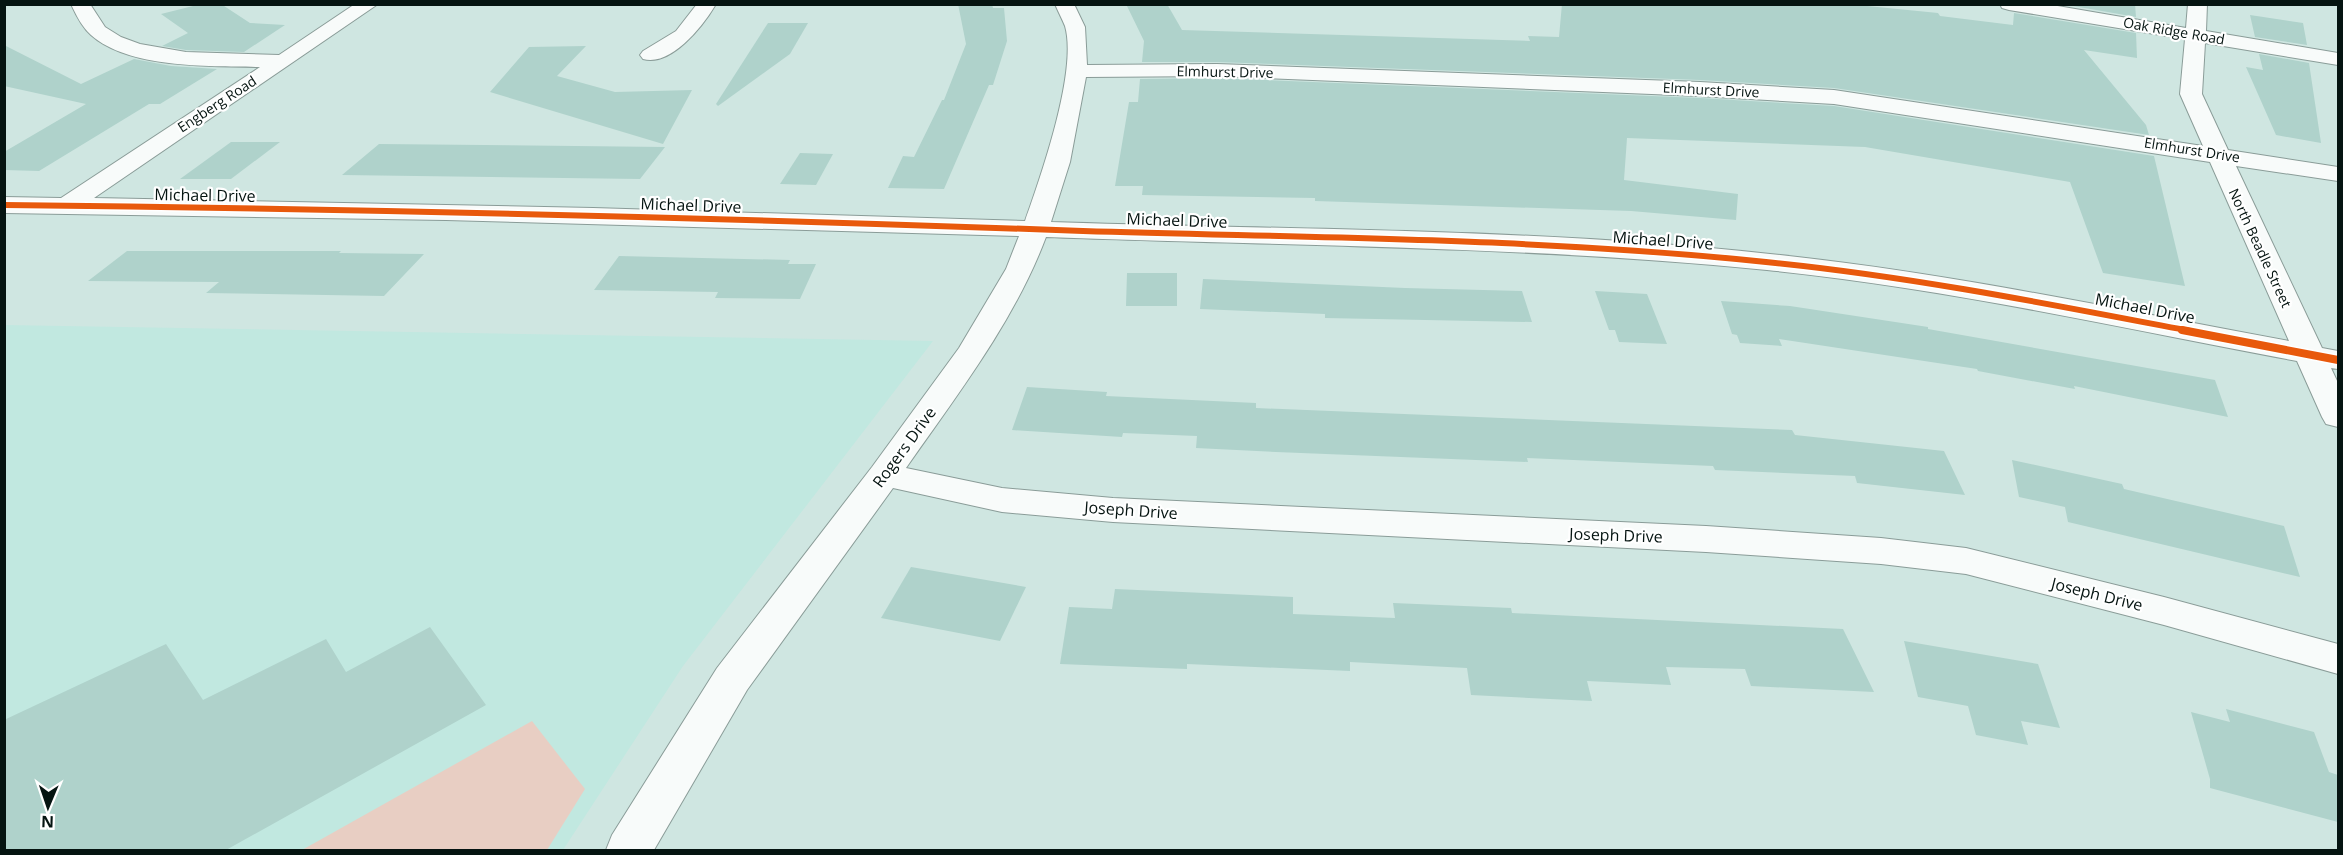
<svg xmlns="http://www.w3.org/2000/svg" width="2343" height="855" viewBox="0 0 2343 855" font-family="'Open Sans',sans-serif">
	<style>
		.built { fill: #c1e8e0 }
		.green { fill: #e8cec3 }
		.building { fill: #afd2cb }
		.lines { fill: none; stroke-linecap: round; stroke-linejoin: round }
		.minor-casing { stroke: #8a9c98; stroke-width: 2 }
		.minor { fill: #f8fbfa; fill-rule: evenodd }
		.cycleway-far1-casing { stroke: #fff; stroke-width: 9 }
		.cycleway-casing { stroke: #fff; stroke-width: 11 }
		.cycleway-far1 { stroke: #e8590c; stroke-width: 6 }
		.cycleway { stroke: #e8590c; stroke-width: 8 }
		.labels { text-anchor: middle; stroke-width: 4.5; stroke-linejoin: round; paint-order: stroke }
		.far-street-label { font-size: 14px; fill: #051411; stroke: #fff }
		.street-label { font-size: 16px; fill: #051411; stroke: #fff }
	</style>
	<rect width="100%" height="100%" fill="#cfe6e1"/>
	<!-- built -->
	<polygon class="built" points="4,325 933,341 683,666 563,850 5,850"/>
	<!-- green -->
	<polygon class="green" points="532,721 585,789 547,850 302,850"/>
	<!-- building -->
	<g class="building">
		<polygon points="201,4 221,4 250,23 285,25 244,52 186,50 162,46 188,33 161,14"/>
		<polygon points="958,4 992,4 993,8 1004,8 1007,41 993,85 989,85 944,189 888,188 903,156 914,157 942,100 944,100 966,44"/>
		<polygon points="1126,4 1167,4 1182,30 1530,41 1528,36 1559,37 1562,4 1847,4 1938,13 1940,16 2013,25 2014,13 2136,33 2137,58 2084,50 2146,125 2149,135 1834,88 1700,80 1217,62 1142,62 1144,41"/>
		<polygon points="2062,4 2135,4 2136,17"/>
		<polygon points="2250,15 2303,23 2307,45 2255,37"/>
		<polygon points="768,23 808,23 790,54 718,106 716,104"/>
		<polygon points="4,45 81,84 134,59 171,66 217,69 160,104 149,104 39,171 4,170 4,152 86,104 4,86"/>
		<polygon points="586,46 557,76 615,92 692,90 663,144 490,92 529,47"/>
		<polygon points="2259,54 2309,63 2321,143 2276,135 2246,67 2263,70"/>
		<polygon points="1217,78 1700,98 1834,106 2154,156 2185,286 2103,273 2070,182 1865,147 1627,138 1624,180 1738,194 1736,220 1631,211 1315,201 1315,198 1142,195 1143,186 1115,186 1129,102 1138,102 1140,79"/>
		<polygon points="231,142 280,142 231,179 180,179"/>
		<polygon points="379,144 665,147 640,179 342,175"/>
		<polygon points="800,153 833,154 816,185 780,184"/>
		<polygon points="127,251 341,251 339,253 424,254 384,296 206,293 219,282 88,281"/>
		<polygon points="619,256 790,260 788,264 816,264 800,299 715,298 718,292 594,290"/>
		<polygon points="1127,273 1177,273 1177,306 1126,306"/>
		<polygon points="1203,279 1405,288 1522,291 1532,322 1325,318 1325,314 1200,309"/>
		<polygon points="1595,291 1647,294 1667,344 1619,342 1615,330 1609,330"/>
		<polygon points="1721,301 1790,306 1928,327 1928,329 2215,380 2228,417 2074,386 2075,389 1978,371 1977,369 1779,339 1782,346 1740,343 1737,335 1732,334"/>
		<polygon points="1027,387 1107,392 1106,396 1256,403 1256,408 1792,430 1795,435 1944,451 1965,495 1857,483 1855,476 1715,470 1713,466 1527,458 1528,462 1276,452 1196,448 1197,436 1123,433 1122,437 1012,430"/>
		<polygon points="2012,460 2122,484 2124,489 2284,526 2300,577 2068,522 2065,507 2019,497"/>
		<polygon points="911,567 1026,587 1000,641 881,618"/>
		<polygon points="1115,589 1293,597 1293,614 1395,618 1393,603 1511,608 1512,613 1843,629 1874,692 1751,686 1745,669 1666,667 1671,685 1587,681 1592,701 1471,695 1467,668 1350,662 1350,671 1187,664 1187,669 1060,664 1069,607 1112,609"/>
		<polygon points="430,627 486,705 226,850 4,850 4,720 166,644 203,700 326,639 346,672"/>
		<polygon points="1904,641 2038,664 2060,728 2021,721 2028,745 1976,735 1968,706 1918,697"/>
		<polygon points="2226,709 2314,732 2329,772 2338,775 2338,822 2210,788 2210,779 2191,712 2230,722"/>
	</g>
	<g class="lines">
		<!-- minor casing -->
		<g class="minor-casing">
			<g id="minor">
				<path d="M71,4H90L105,27L121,37L140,44L186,52L279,55L355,4H378L94,198L593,208L1025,221C1041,176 1078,70 1065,26C1062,19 1058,11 1055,4H1074L1085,27L1087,65L1217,64L1700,82L1834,90L2203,146L2180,94L2185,39L2009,10L2002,8L2000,4H2046L2186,28L2188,4H2207L2206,31L2338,53V65L2205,43L2202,94L2228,150L2338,167V181L2236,166L2322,348L2338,351V369L2331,368L2338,383V427L2326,424L2322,417L2297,361C2121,328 1946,288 1767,270C1528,246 1286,246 1046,237C1014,322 957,395 906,468L1002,488L1113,498L1706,526L1881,538L1966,548L2164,597L2338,644V674L2164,625L1966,574L1881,564L1706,552L1113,522L1002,512L893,488L747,690L654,850H606L612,835L717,668L872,467L959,348L1006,269L1019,236L446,220L4,213V197L61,198L260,67C212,66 129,69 91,35C82,27 76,15 71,4ZM1217,76L1700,96L1834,104L2210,162L2289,341C2116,309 1945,272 1770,254C1532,228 1291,230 1051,222L1070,162L1086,77Z"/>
				<path d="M697,4H716C703,26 671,67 643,59L640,55L643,51L676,31Z"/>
			</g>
		</g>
		<!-- minor -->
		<use href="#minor" class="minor"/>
		<!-- cycleway-far1 casing -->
		<g class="cycleway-far1-casing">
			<path id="cycleway-far1" d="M4,205C364,209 724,218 1083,231C1311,238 1539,238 1766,262C1908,276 2049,304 2190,331"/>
		</g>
		<!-- cycleway casing -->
		<g class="cycleway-casing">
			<polyline id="cycleway" points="2182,330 2338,360"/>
		</g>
		<!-- cycleway-far1 -->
		<use href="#cycleway-far1" class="cycleway-far1"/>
		<!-- cycleway -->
		<use href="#cycleway" class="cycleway"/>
	</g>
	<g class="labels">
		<!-- far-street labels -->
		<g class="far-street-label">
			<text transform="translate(2174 31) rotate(10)" y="5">Oak Ridge Road</text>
			<text transform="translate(1225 72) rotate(1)" y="5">Elmhurst Drive</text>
			<text transform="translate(1711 90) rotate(3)" y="5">Elmhurst Drive</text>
			<text transform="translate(217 104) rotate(-33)" y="5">Engberg Road</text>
			<text transform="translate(2192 150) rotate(9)" y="5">Elmhurst Drive</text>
			<text transform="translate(2260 248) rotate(65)" y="5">North Beadle Street</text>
		</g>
		<!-- street labels -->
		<g class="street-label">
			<text transform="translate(205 195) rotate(1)" y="6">Michael Drive</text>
			<text transform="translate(691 205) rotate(2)" y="6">Michael Drive</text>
			<text transform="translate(1177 220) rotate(2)" y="6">Michael Drive</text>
			<text transform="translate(1663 240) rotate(4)" y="6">Michael Drive</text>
			<text transform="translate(2145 308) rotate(11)" y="6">Michael Drive</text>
			<text transform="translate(904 447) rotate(-54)" y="6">Rogers Drive</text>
			<text transform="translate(1131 510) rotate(4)" y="6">Joseph Drive</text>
			<text transform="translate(1616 535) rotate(2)" y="6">Joseph Drive</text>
			<text transform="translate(2097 594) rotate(14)" y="6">Joseph Drive</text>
		</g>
	</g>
	<!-- border -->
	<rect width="2343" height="855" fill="none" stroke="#051411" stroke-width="12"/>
	<!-- north arrow -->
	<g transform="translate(48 807) rotate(182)" stroke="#ffffff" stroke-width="4.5" paint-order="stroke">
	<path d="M0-4.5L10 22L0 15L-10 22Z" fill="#051411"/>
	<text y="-9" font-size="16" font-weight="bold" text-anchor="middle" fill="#051411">N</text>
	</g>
</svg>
